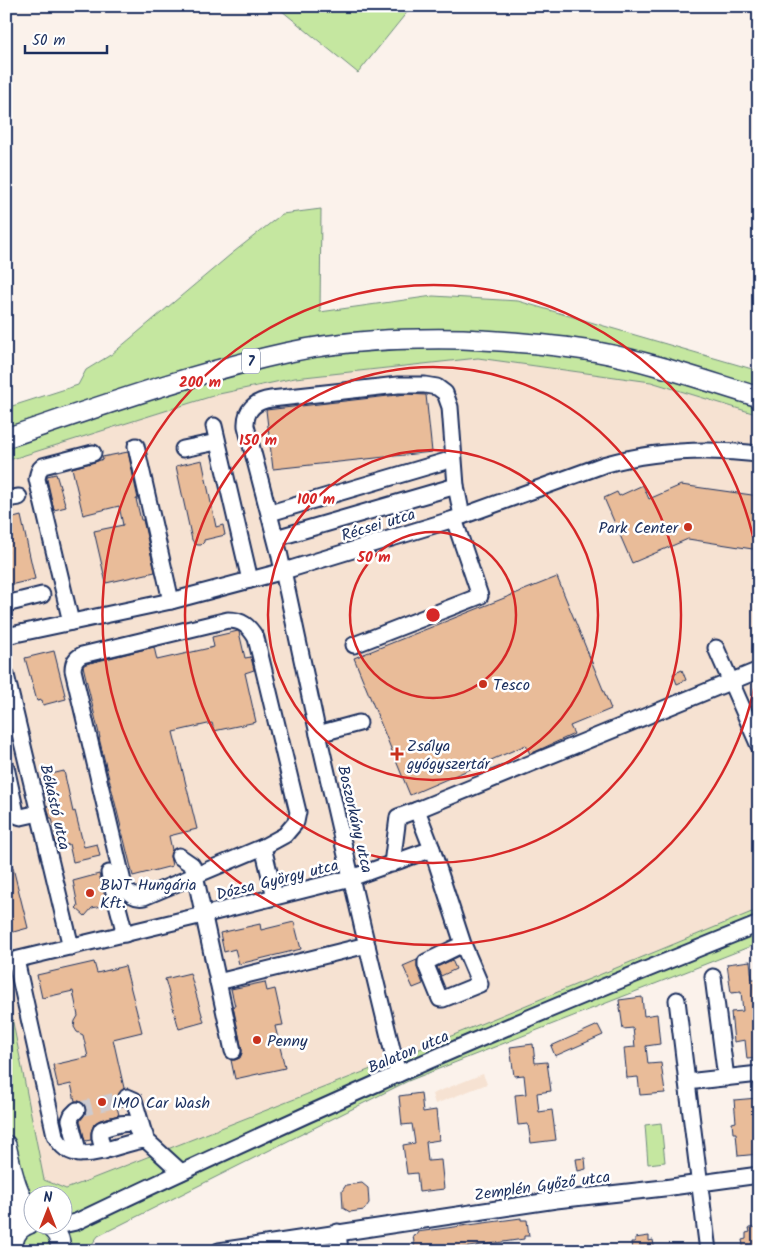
<svg xmlns="http://www.w3.org/2000/svg" width="765" height="1257" viewBox="0 0 765 1257" font-family="Kalam,sans-serif">
	<style>
		.built { fill: #f6e2d2 }
		.green { fill: #c5e7a0; stroke: #708b7f; fill-rule: evenodd }
		.building { fill: #e9bc99; stroke: #1b2f5e }
		.lines { fill: none; stroke-linecap: round; stroke-linejoin: round }
		.minor-tunnel { stroke: #cecbcf; stroke-width: 15; stroke-dasharray: 15 8; stroke-linecap: butt }
		.minor-casing { stroke: #1b2f5e; stroke-width: 19 }
		.major-casing { stroke: #1b2f5e; stroke-width: 22 }
		.minor { stroke: #fff; stroke-width: 15 }
		.major { stroke: #fff; stroke-width: 19 }
		.ring { fill: none; stroke: #d62828; stroke-width: 2.5 }
		.poi-dot { fill: #c8321e; stroke: #fff; stroke-width: 2 }
		.labels { text-anchor: middle; stroke-width: 5; stroke-linejoin: round; paint-order: stroke }
		.shield { fill: #fff; stroke: #5f6d8e; stroke-width: 1 }
		.shield-label { font-size: 15px; font-weight: bold; fill: #1b2f5e }
		.street-label { font-size: 16px; fill: #1b2f5e; stroke: #fff }
		.poi-label { font-size: 16px; fill: #1b2f5e; stroke: #fff; text-anchor: start }
		.centre { fill: #d62828; stroke: #fff; stroke-width: 2.5 }
		.ring-label { font-size: 15px; text-anchor: middle; font-weight: bold; fill: #d62828; stroke: #fff; stroke-width: 5; stroke-linejoin: round; paint-order: stroke }
	</style>
	<rect width="100%" height="100%" fill="#fbf2eb"/>
	<filter id="ink" filterUnits="userSpaceOnUse"><feTurbulence type="fractalNoise" baseFrequency=".02" numOctaves="2"/><feDisplacementMap in="SourceGraphic" scale="10" xChannelSelector="R" yChannelSelector="G"/><feConvolveMatrix kernelMatrix="1 2 1 2 8 2 1 2 1" color-interpolation-filters="sRGB"/></filter>
	<g filter="url(#ink)">
		<!-- built -->
		<g class="built">
			<polygon points="478,358 651,382 759,415 759,909 376,1067 66,1189 44,1180 6,987 6,461 219,394 295,378"/>
			<polygon points="483,1074 487,1084 435,1104 432,1094"/>
		</g>
		<!-- green -->
		<g class="green">
			<polygon points="276,6 412,6 358,73"/>
			<polygon points="321,209 320,312 433,296 518,301 759,371 759,415 651,382 478,358 295,378 219,394 6,461 6,408 78,385 86,370 112,354 230,255 282,214"/>
			<path d="M759,909V943L408,1081L98,1236L87,1251H6V987L44,1180L66,1189L376,1067ZM32,1194H62V1224H32Z"/>
			<polygon points="661,1123 665,1162 648,1164 645,1125"/>
		</g>
		<!-- building -->
		<g class="building">
			<polygon points="406,394 426,395 432,452 273,469 266,410"/>
			<polygon points="128,452 138,499 136,499 141,520 143,520 155,572 106,583 94,531 123,525 119,506 83,515 72,468 95,462 103,459 102,457"/>
			<polygon points="202,460 216,527 223,525 225,535 204,540 204,542 201,545 198,545 195,544 192,540 176,466"/>
			<polygon points="56,474 66,507 54,510 47,479 47,476"/>
			<polygon points="643,485 649,499 681,485 759,496 759,550 688,539 632,563 604,498 617,492 619,496"/>
			<polygon points="21,516 35,579 6,586 6,553 8,553 6,543 6,520"/>
			<polygon points="557,577 611,709 570,726 574,734 530,754 526,745 410,795 354,658"/>
			<polygon points="238,631 239,632 245,658 251,657 254,670 245,673 256,722 214,731 212,723 173,732 197,829 169,836 172,850 170,856 172,866 133,876 99,738 100,738 83,666 86,664 154,647 157,660 214,647 212,637"/>
			<polygon points="54,651 66,699 43,705 42,700 37,701 25,658"/>
			<polygon points="682,670 686,680 677,684 673,674"/>
			<polygon points="64,771 73,812 75,811 84,847 97,844 100,856 73,862 69,844 57,847 54,837 56,837 52,818 50,818 47,806 50,805 43,776"/>
			<polygon points="9,852 28,928 6,934 6,853"/>
			<polygon points="99,874 107,905 92,908 85,916 76,908 78,906 73,881"/>
			<polygon points="294,922 301,949 239,964 235,949 224,952 220,933 260,924 261,930"/>
			<polygon points="417,960 417,968 423,984 413,988 403,966"/>
			<polygon points="452,960 456,969 441,976 437,967"/>
			<polygon points="750,961 752,979 759,979 759,1009 754,1009 756,1028 759,1028 759,1058 747,1059 745,1040 734,1042 731,1012 743,1011 741,992 731,993 727,964"/>
			<polygon points="94,962 97,973 125,966 142,1032 113,1039 124,1088 119,1093 118,1099 120,1103 123,1106 117,1107 119,1115 100,1120 94,1124 91,1132 91,1140 85,1141 80,1121 86,1113 86,1107 83,1103 79,1101 75,1101 71,1084 58,1087 53,1065 88,1057 83,1035 77,1032 74,1027 75,1021 78,1016 73,991 42,998 37,975"/>
			<polygon points="190,973 204,1022 179,1029 165,979"/>
			<polygon points="265,982 267,991 275,989 283,1025 275,1026 285,1068 235,1079 231,1060 235,1060 240,1058 242,1053 242,1050 233,1006 235,1006 231,989"/>
			<polygon points="642,997 644,1016 657,1014 660,1044 646,1046 648,1064 661,1063 665,1093 640,1095 638,1077 627,1078 624,1048 635,1047 633,1028 623,1029 619,1000"/>
			<polygon points="598,1025 603,1035 555,1056 551,1046"/>
			<polygon points="533,1044 535,1063 547,1062 551,1091 537,1093 539,1112 552,1110 556,1140 531,1143 528,1124 518,1125 515,1095 526,1094 524,1075 514,1076 510,1047"/>
			<polygon points="421,1093 423,1112 436,1110 439,1140 426,1142 428,1161 441,1160 444,1189 419,1192 417,1173 407,1174 403,1145 415,1143 412,1124 402,1125 399,1096"/>
			<polygon points="758,1098 759,1115 753,1115 755,1142 759,1142 759,1154 738,1156 736,1133 733,1133 732,1123 736,1122 734,1100"/>
			<polygon points="585,1158 586,1169 578,1171 576,1159"/>
			<polygon points="362,1183 368,1188 369,1203 364,1210 350,1212 343,1208 342,1191 346,1185"/>
			<polygon points="521,1218 521,1220 527,1220 529,1236 524,1236 524,1239 441,1251 415,1251 413,1235 417,1234 417,1232"/>
			<polygon points="759,1227 759,1251 744,1251 742,1240 746,1239 746,1233 750,1232 749,1228"/>
			<polygon points="649,1236 649,1241 653,1240 655,1251 632,1251 631,1242 635,1242 635,1238"/>
		</g>
		<g class="lines">
			<!-- minor-tunnel -->
			<polyline class="minor-tunnel" points="77,1110 127,1097"/>
			<!-- minor casing -->
			<g class="minor-casing">
				<g id="minor">
					<polyline points="214,426 250,580"/>
					<polyline points="136,446 171,601"/>
					<polyline points="183,449 217,442"/>
					<polyline points="6,499 19,497"/>
					<polyline points="270,513 453,459"/>
					<polyline points="276,538 456,486"/>
					<polyline points="6,604 42,595"/>
					<path d="M228,620C242,620 249,626 256,638L298,812L296,822L285,835L263,847L144,897C136,899 128,894 124,886L73,670C73,663 76,658 82,655Z"/>
					<path d="M71,622L37,479C38,473 39,469 43,466L93,453"/>
					<path d="M6,636L171,601L284,571L454,519L603,465C655,450 705,448 759,454"/>
					<polyline points="354,645 480,596 454,519"/>
					<polyline points="716,648 759,746"/>
					<polyline points="6,675 71,947"/>
					<polyline points="318,734 359,723"/>
					<polyline points="6,767 16,813 18,816 21,817 39,813"/>
					<polyline points="263,847 275,897"/>
					<polyline points="179,856 192,865 195,875 233,1051"/>
					<polyline points="392,864 398,817 417,810"/>
					<polyline points="109,873 125,934"/>
					<polyline points="463,944 426,962 426,965 440,999 443,999 480,984 463,944 432,849 417,810 759,670"/>
					<path d="M16,960L55,1135C73,1173 116,1142 146,1140L181,1172"/>
					<polyline points="6,962 203,915 351,878 432,849"/>
					<polyline points="713,977 726,1078"/>
					<polyline points="218,982 367,945"/>
					<polyline points="677,1000 687,1082"/>
					<path d="M398,1074L363,929L318,734L279,552L246,426C245,410 255,401 271,399L398,385H425L437,387L445,393L450,407L456,486L462,516"/>
					<polyline points="127,1097 134,1100 144,1134"/>
					<polyline points="77,1110 72,1115 70,1120 79,1154"/>
					<path d="M104,1151C102,1144 97,1135 102,1129C111,1127 124,1121 134,1124L139,1134L145,1135L146,1140"/>
					<path d="M49,1226H58L76,1222C174,1175 272,1130 371,1086C499,1029 629,976 759,924"/>
					<polyline points="338,1232 340,1251"/>
					<polyline points="219,1251 556,1200 664,1188 759,1175"/>
					<polyline points="708,1251 687,1082 759,1074"/>
				</g>
			</g>
			<!-- major casing -->
			<g class="major-casing">
				<g id="major">
					<path d="M6,438C98,407 190,374 285,353C343,340 403,338 463,339C508,341 553,344 598,352C652,362 706,381 759,397"/>
					<path d="M6,1145C12,1170 16,1194 32,1214"/>
					<path d="M19,1196C22,1208 23,1219 19,1230"/>
					<path d="M46,1224C56,1230 62,1239 60,1251"/>
					<path d="M13,1251C12,1238 17,1228 29,1224"/>
				</g>
			</g>
			<!-- minor -->
			<use href="#minor" class="minor"/>
			<!-- major -->
			<use href="#major" class="major"/>
		</g>
	</g>
	<!-- distance rings -->
	<g class="ring">
		<circle cx="433" cy="615" r="83"/>
		<circle cx="433" cy="615" r="165"/>
		<circle cx="433" cy="615" r="248"/>
		<path d="M758 669A330 330 0 1 1 758 561"/>
	</g>
	<!-- markers -->
	<g class="poi-dot">
		<circle cx="688" cy="527" r="5"/>
		<circle cx="483" cy="684" r="5"/>
		<path d="M394.5 746.5h5v5h5v5h-5v5h-5v-5h-5v-5h5z"/>
		<circle cx="90" cy="893" r="5"/>
		<circle cx="257" cy="1040" r="5"/>
		<circle cx="102" cy="1102" r="5"/>
	</g>
	<g class="labels">
		<!-- shield labels -->
		<rect class="shield" x="242" y="348.5" width="18" height="25" rx="4"/>
		<g class="shield-label">
			<text x="251" y="366">7</text>
		</g>
		<!-- street labels -->
		<g class="street-label">
			<text transform="translate(378 524) rotate(-17)" y="6">Récsei utca</text>
			<text transform="translate(56 807) rotate(77)" y="6">Békástó utca</text>
			<text transform="translate(356 819) rotate(77)" y="6">Boszorkány utca</text>
			<text transform="translate(277 879) rotate(-14)" y="6">Dózsa György utca</text>
			<text transform="translate(408 1051) rotate(-23)" y="6">Balaton utca</text>
			<text transform="translate(542 1185) rotate(-8)" y="6">Zemplén Győző utca</text>
		</g>
		<!-- poi labels -->
		<g class="poi-label">
			<text x="678" y="533" text-anchor="end">Park Center</text>
			<text x="493" y="690">Tesco</text>
			<text x="407" y="751">Zsálya<tspan x="407" dy="18">gyógyszertár</tspan></text>
			<text x="100" y="890">BWT Hungária<tspan x="100" dy="18">Kft.</tspan></text>
			<text x="267" y="1046">Penny</text>
			<text x="112" y="1108">IMO Car Wash</text>
		</g>
	</g>
	<circle cx="433" cy="615" r="8" class="centre"/>
	<g class="ring-label">
		<text x="200" y="387">200 m</text>
		<text x="258" y="445">150 m</text>
		<text x="316" y="504">100 m</text>
		<text x="374" y="562">50 m</text>
	</g>
	<!-- margin -->
	<rect width="765" height="1257" fill="none" stroke="#fff" stroke-width="25"/>
	<rect x="12" y="12" width="740" height="1232" fill="none" stroke="#1b2f5e" stroke-width="2" filter="url(#ink)"/>
	<!-- north arrow -->
	<g transform="translate(48 1210)"><circle r="24" fill="#ffffff" stroke="#a4acbf"/>
	<path d="M0-4L9 19L0 12L-9 19Z" fill="#c8321e"/>
	<text y="-8" font-size="14" font-weight="bold" text-anchor="middle" fill="#1b2f5e">N</text>
	</g>
	<!-- scale -->
	<path d="M25 45v8h82v-8" fill="none" stroke="#1b2f5e" stroke-width="2.5"/>
	<text x="32" y="45" font-size="15" fill="#1b2f5e" stroke="#ffffff" stroke-width="4" paint-order="stroke">50 m</text>
</svg>
